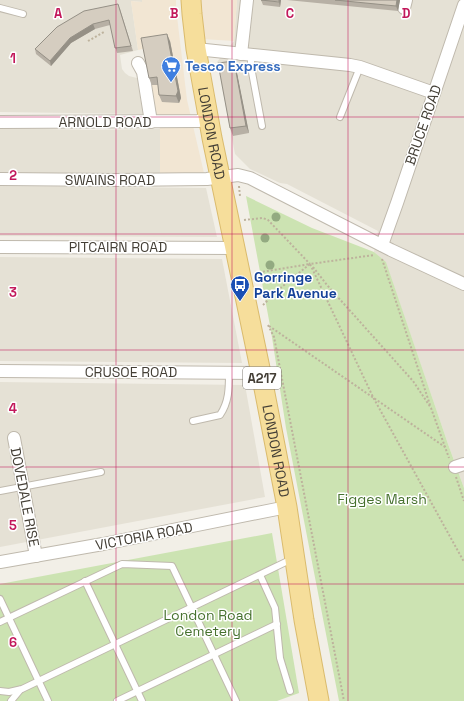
<svg xmlns="http://www.w3.org/2000/svg" width="464" height="701" viewBox="0 0 464 701" font-family="'Space Grotesk',sans-serif">
	<style>
		.residential { fill: #e5e1d5 }
		.commercial { fill: #f2e6d3 }
		.green { fill: #cce3b2 }
		.lines { fill: none; stroke-linecap: round; stroke-linejoin: round }
		.lane-casing { stroke: #bfb9ad; stroke-width: 8 }
		.street-casing { stroke: #bfb9ad; stroke-width: 14 }
		.primary-casing { stroke: #dabb6d; stroke-width: 21 }
		.path { stroke: #bdb29c; stroke-width: 2; stroke-dasharray: 2 2; stroke-linecap: butt }
		.lane { stroke: #fff; stroke-width: 6 }
		.street { stroke: #fff; stroke-width: 12 }
		.primary { stroke: #f6de9b; stroke-width: 19 }
		.tree { fill: #93aa81 }
		.wall { fill: #b7b0a5 }
		.shaded-wall { fill: #959086 }
		.building { fill: #d5cdc0; stroke: #959086 }
		.grid { fill: none; stroke: #c2185b; stroke-width: 1; stroke-opacity: 0.55 }
		.labels { text-anchor: middle; stroke-width: 3; stroke-linejoin: round; paint-order: stroke }
		.shield { fill: #fff; stroke: #7c7972; stroke-width: 1 }
		.shield-label { font-size: 13px; font-weight: bold; fill: #443f36 }
		.shop-label { font-size: 14px; font-weight: bold; fill: #366cbe; stroke: #fff; text-anchor: start }
		.street-label { font-size: 14px; fill: #443f36; stroke: #fff }
		.transit-label { font-size: 14px; font-weight: bold; fill: #164399; stroke: #fff; text-anchor: start }
		.park-label { font-size: 14px; fill: #46712e; stroke: #fff }
		.grid-label { font-size: 13px; text-anchor: middle; font-weight: bold; fill: #c2185b; stroke: #fff; stroke-width: 3; stroke-linejoin: round; paint-order: stroke }
	</style>
	<rect width="100%" height="100%" fill="#f2efe7"/>
	<!-- residential -->
	<g class="residential">
		<polygon points="0,0 142,0 142,2 131,1 138,50 120,55 122,69 125,73 129,76 137,78 143,114 0,112"/>
		<polygon points="237,0 464,0 464,488 448,444 386,263 374,252 378,231 287,184 280,183 250,169 235,154 217,62 234,41"/>
		<polygon points="0,128 89,130 160,129 160,176 0,175"/>
		<polygon points="0,186 206,188 217,237 0,236"/>
		<polygon points="0,257 222,259 242,363 0,361"/>
		<polygon points="0,382 245,385 265,497 0,547"/>
	</g>
	<!-- commercial -->
	<g class="commercial">
		<polygon points="142,0 176,0 176,8 187,100 204,173 160,176 160,129 154,114 143,49 138,50 131,1 142,2"/>
		<polygon points="199,0 237,0 234,41 202,39"/>
	</g>
	<!-- green -->
	<g class="green">
		<polygon points="246,196 312,228 374,252 386,262 448,444 464,488 464,701 339,701 286,428 271,331"/>
		<polygon points="272,533 299,693 277,701 0,701 0,584"/>
	</g>
	<g class="lines">
		<!-- lane casing -->
		<g class="lane-casing">
			<g id="lane">
				<polyline points="0,8 23,14"/>
				<polyline points="251,55 251,67 262,126"/>
				<polyline points="340,117 360,67"/>
				<path d="M193,421L220,415C229,402 229,388 229,373"/>
				<polyline points="0,491 101,472"/>
				<polyline points="260,575 275,608 280,658 290,691"/>
				<polyline points="85,581 142,701"/>
				<polyline points="0,599 48,701"/>
				<polyline points="0,622 122,564 172,566 236,701"/>
				<polyline points="0,691 9,692 22,689 292,559"/>
				<polyline points="11,701 20,690"/>
				<polyline points="117,701 277,624"/>
			</g>
		</g>
		<!-- street casing -->
		<g class="street-casing">
			<g id="street">
				<polyline points="404,8 406,0"/>
				<polyline points="196,49 350,65 360,67 434,93"/>
				<polyline points="241,54 247,0"/>
				<polyline points="138,63 143,72 151,122"/>
				<polyline points="0,122 198,121 209,119"/>
				<polyline points="0,179 115,180 207,179 238,175 250,178 391,250 464,284"/>
				<polyline points="382,245 397,203 464,5"/>
				<polyline points="0,247 235,248"/>
				<polyline points="0,371 261,373"/>
				<polyline points="14,438 36,556"/>
				<polyline points="455,467 464,464"/>
				<polyline points="0,562 103,544 287,507"/>
			</g>
		</g>
		<!-- primary casing -->
		<g class="primary-casing">
			<g id="primary">
				<path id="s1" d="M191,0L192,14L196,49L212,138L261,373L287,507L304,620L319,701"/>
			</g>
		</g>
		<!-- path -->
		<g class="path">
			<polyline points="88,41 104,32"/>
			<polyline points="239,186 240,196"/>
			<polyline points="244,220 263,218 268,220 310,264"/>
			<polyline points="382,259 430,405"/>
			<polyline points="313,267 327,285 413,381 431,408 449,458"/>
			<polyline points="255,273 310,264 373,397 464,562"/>
			<polyline points="263,305 278,290 310,264 374,255"/>
			<polyline points="268,325 274,337 344,701"/>
			<polyline points="269,326 445,447"/>
			<polyline points="456,477 464,501"/>
		</g>
		<!-- lane -->
		<use href="#lane" class="lane"/>
		<!-- street -->
		<use href="#street" class="street"/>
		<!-- primary -->
		<use href="#primary" class="primary"/>
	</g>
	<!-- trees -->
	<g class="tree">
		<circle cx="276" cy="217" r="4.5"/>
		<circle cx="265" cy="238" r="4.5"/>
		<circle cx="270" cy="265" r="4.5"/>
	</g>
	<!-- wall -->
	<g class="wall">
		<polygon points="261,0 281,0 280,7 263,5"/>
		<polygon points="287,0 400,0 398,11"/>
		<polygon points="120,9 133,51 117,53 110,25 95,29 71,43 51,66 36,54 35,49"/>
		<polygon points="170,41 181,98 179,103 162,102 159,95 158,85 152,85 149,78"/>
		<polygon points="236,68 249,133 233,136 230,128"/>
	</g>
	<!-- shaded-wall -->
	<g class="shaded-wall">
		<polygon points="279,0 281,0 280,7 279,2"/>
		<polygon points="397,0 400,0 398,11 396,6"/>
		<polygon points="93,24 95,29 71,43 51,66 50,61 70,38"/>
		<polygon points="167,34 170,41 181,98 179,103 176,96"/>
		<polygon points="234,61 236,68 249,133 246,126"/>
	</g>
	<!-- building -->
	<g class="building">
		<polygon points="261,0 279,0 279,2"/>
		<polygon points="335,0 397,0 396,6"/>
		<polygon points="118,4 131,46 115,48 109,20 93,24 70,38 50,61 35,49 57,27 84,11"/>
		<polygon points="167,34 178,91 176,96 159,95 157,77 149,78 141,38"/>
		<polygon points="234,61 246,126 230,128 218,63"/>
	</g>
	<!-- grid -->
	<path class="grid" d="M116,0V701M232,0V701M348,0V701M0,117H464M0,234H464M0,350H464M0,467H464M0,584H464"/>
	<!-- icons -->
	<defs>
		<g id="supermarket-pin" transform="scale(1)"><path d="M0 17L-7.5 6A9.5 9.5 0 1 1 7.5 6Z" fill="#3f7fe0" stroke="#fff"/><path d="M-6-5.5h2.5l.6 2H6L4.5 2H-2.5L-4.4-4H-6ZM-1.5 3.2a1.3 1.3 0 1 0 .1 0ZM3 3.2a1.3 1.3 0 1 0 .1 0Z" fill="#fff"/></g>
		<g id="bus-pin" transform="scale(1)"><path d="M0 17L-7.5 6A9.5 9.5 0 1 1 7.5 6Z" fill="#1a4fb4" stroke="#fff"/><path d="M-5-6H5V4H4V6H2V4H-2V6H-4V4H-5ZM-3.5-4V0h7V-4ZM-3.5 1.2v1.5H-2V1.2ZM2 1.2v1.5H3.5V1.2Z" fill="#fff"/></g>
	</defs>
	<g fill-rule="evenodd">
		<use href="#supermarket-pin" x="171" y="66"/>
		<use href="#bus-pin" x="240" y="285"/>
	</g>
	<g class="labels">
		<!-- shield labels -->
		<rect class="shield" x="243" y="367" width="38" height="22" rx="3"/>
		<g class="shield-label">
			<text x="262" y="383">A217</text>
		</g>
		<!-- shop labels -->
		<g class="shop-label">
			<text x="185" y="71">Tesco Express</text>
		</g>
		<!-- street labels -->
		<g class="street-label">
			<text x="105" y="127">ARNOLD ROAD</text>
			<text transform="translate(423 125) rotate(-71)" y="5">BRUCE ROAD</text>
			<text dy="5" stroke="none"><textPath href="#s1" startOffset="135">LONDON ROAD</textPath></text>
			<text x="110" y="185">SWAINS ROAD</text>
			<text x="118" y="252">PITCAIRN ROAD</text>
			<text x="131" y="377">CRUSOE ROAD</text>
			<text dy="5" stroke="none"><textPath href="#s1" startOffset="459">LONDON ROAD</textPath></text>
			<text transform="translate(25 497) rotate(79)" y="5">DOVEDALE RISE</text>
			<text transform="translate(144 536) rotate(-11)" y="5">VICTORIA ROAD</text>
		</g>
		<!-- transit labels -->
		<g class="transit-label">
			<text x="254" y="282">Gorringe<tspan x="254" dy="16">Park Avenue</tspan></text>
		</g>
		<!-- park labels -->
		<g class="park-label">
			<text x="382" y="504">Figges Marsh</text>
			<text x="208" y="620">London Road<tspan x="208" dy="16">Cemetery</tspan></text>
		</g>
	</g>
	<g class="grid-label">
		<text x="58" y="18">A</text>
		<text x="174" y="18">B</text>
		<text x="290" y="18">C</text>
		<text x="406" y="18">D</text>
		<text x="13" y="63">1</text>
		<text x="13" y="180">2</text>
		<text x="13" y="297">3</text>
		<text x="13" y="413">4</text>
		<text x="13" y="530">5</text>
		<text x="13" y="647">6</text>
	</g>
</svg>
